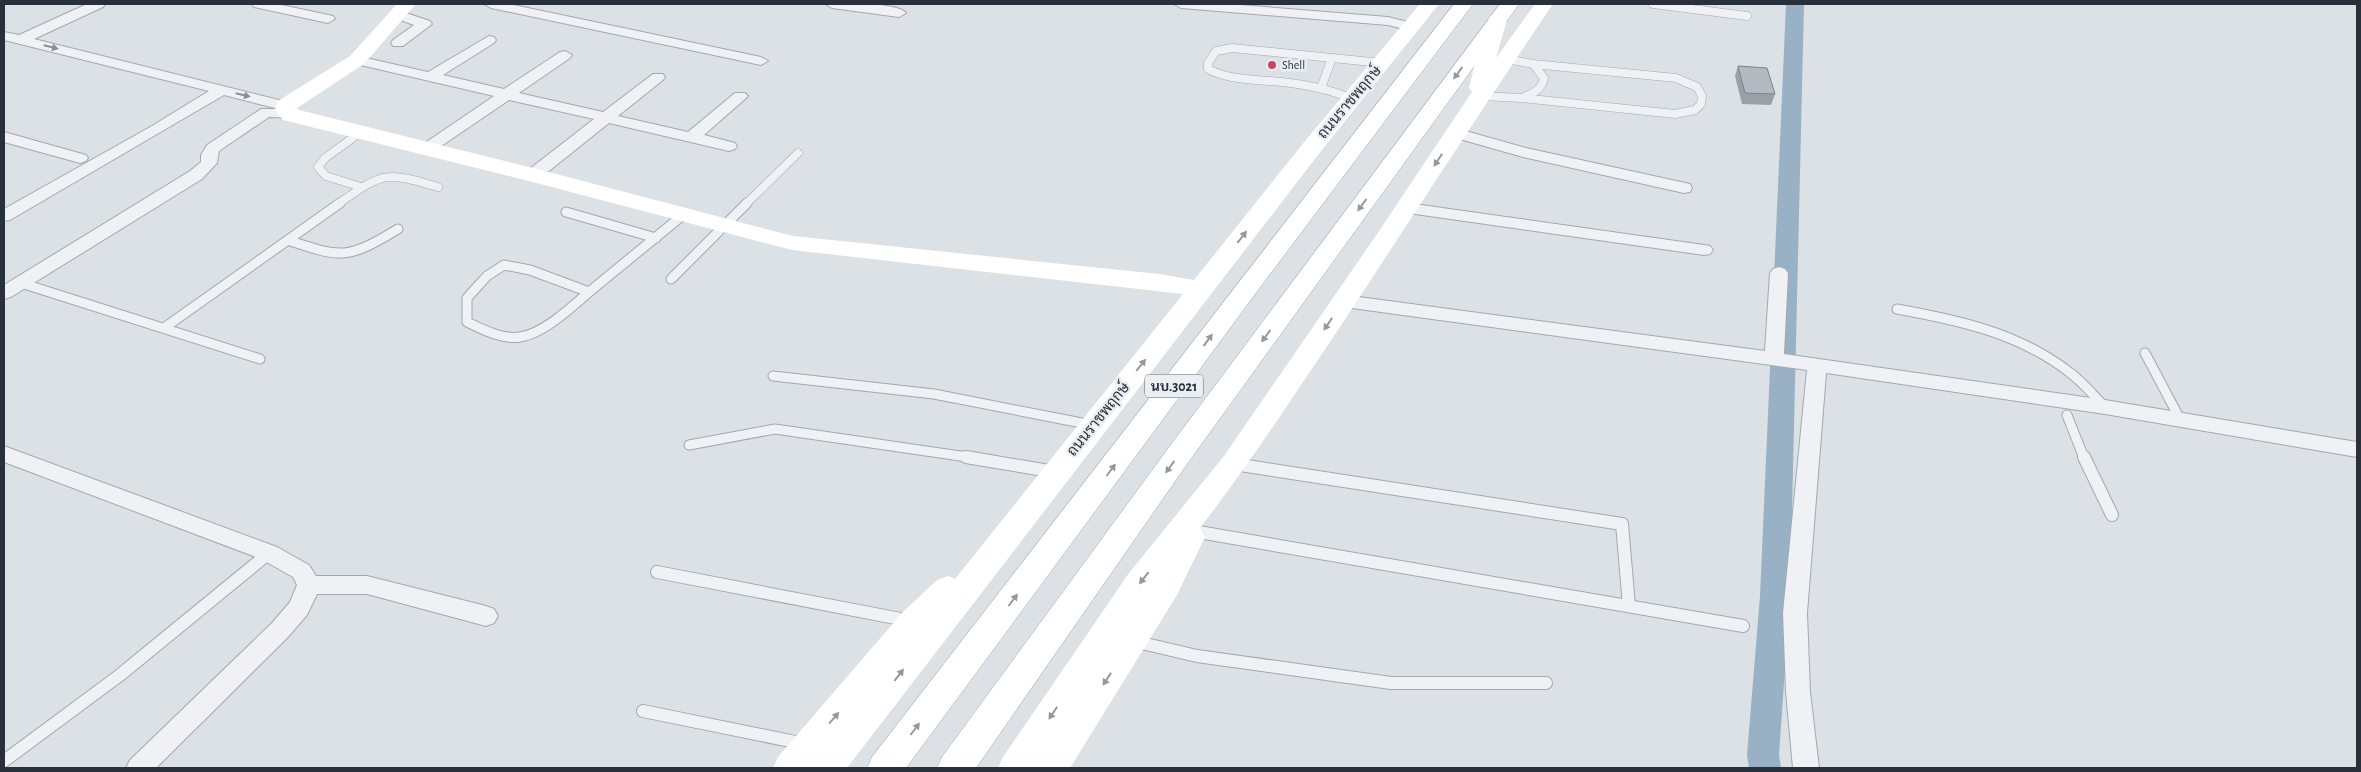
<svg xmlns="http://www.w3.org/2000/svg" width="2361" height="772" viewBox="0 0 2361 772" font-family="'Alegreya Sans',Sarabun,sans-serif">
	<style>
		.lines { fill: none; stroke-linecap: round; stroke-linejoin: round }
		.canal { fill: #99b1c4; fill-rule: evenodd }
		.lane-far2-casing { stroke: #a2a8af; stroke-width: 9 }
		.lane-far1-casing { stroke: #a2a8af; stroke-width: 11 }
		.lane-casing { stroke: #a2a8af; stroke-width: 14 }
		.street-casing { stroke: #a2a8af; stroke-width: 2 }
		.primary-casing { stroke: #9ca6b1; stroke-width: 1 }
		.lane-far2 { stroke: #eff1f4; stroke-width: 8 }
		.lane-far1 { stroke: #eff1f4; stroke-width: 9 }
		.lane { stroke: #eff1f4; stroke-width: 12 }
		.street { fill: #eff1f4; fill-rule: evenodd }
		.secondary { fill: #fff; fill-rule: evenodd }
		.primary { fill: #fff; fill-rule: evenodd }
		.wall { fill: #9ba0a7 }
		.building { fill: #b4bac2; stroke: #7e8288 }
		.oneway { fill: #8b9098 }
		.oneway2 { fill: #93989d }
		.poi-dot { fill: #c64661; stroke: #ebeff4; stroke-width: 2 }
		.labels { text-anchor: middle; stroke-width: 5; stroke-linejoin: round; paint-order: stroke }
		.far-poi-label { font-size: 12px; fill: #27303b; stroke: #ebeff4; text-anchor: start }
		.shield { fill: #ebeff4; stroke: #626972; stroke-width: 1 }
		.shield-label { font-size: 14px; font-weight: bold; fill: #27303b }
		.street-label { font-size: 15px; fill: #27303b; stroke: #ebeff4 }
	</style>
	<rect width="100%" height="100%" fill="#dce1e6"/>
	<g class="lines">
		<!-- canal -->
		<polygon class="canal" points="1786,4 1804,4 1790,596 1779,755 1781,768 1749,768 1747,755 1760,596"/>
		<!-- lane-far2 casing -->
		<g class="lane-far2-casing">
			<g id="lane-far2">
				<polyline points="1653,4 1747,16"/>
				<polyline points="1321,88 1332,58"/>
				<polyline points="1481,96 1522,98 1675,114 1695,110 1701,104 1702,96 1697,87 1676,78 1533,64 1507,59"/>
				<path d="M1524,97C1534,93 1542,89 1544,78L1533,64"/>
				<path d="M1352,99C1325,87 1297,83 1269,81C1247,79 1227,79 1208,69V63L1216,51L1232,48L1382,63"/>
				<polyline points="361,132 325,158 318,167 326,176 361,187"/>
				<path d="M338,204C384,172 384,171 438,187"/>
				<polyline points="746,204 798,153"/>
			</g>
		</g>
		<!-- lane-far1 casing -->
		<g class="lane-far1-casing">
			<g id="lane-far1">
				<polyline points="566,212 656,238"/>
				<path d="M288,240C343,259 348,259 398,229"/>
				<path d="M504,265L530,270L589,292C572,307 543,334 520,337C502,340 482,329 467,322V298L487,276Z"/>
				<polyline points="671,279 747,203"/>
				<polyline points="21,283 260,359"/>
				<polyline points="589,292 683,215"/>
				<path d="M1897,309C1958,320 2019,333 2069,372C2083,382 2093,395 2105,407"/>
				<polyline points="164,328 340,203"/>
				<polyline points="2145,353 2181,421"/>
				<polyline points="773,376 934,394 1092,425"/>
				<polyline points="2067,415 2084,458"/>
				<polyline points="689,445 775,429 974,458"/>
			</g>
		</g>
		<!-- lane casing -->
		<g class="lane-casing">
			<g id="lane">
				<polyline points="966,457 1055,472"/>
				<polyline points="2084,457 2112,515"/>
				<polyline points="1234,464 1622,524 1629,606"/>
				<polyline points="1193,531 1743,626"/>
				<polyline points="657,572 911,621"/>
				<polyline points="1133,641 1197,656 1391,683 1546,683"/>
				<polyline points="643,711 805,744"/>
				<polyline points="4,761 120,675 269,553"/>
			</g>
		</g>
		<!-- street casing -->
		<g class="street-casing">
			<g id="street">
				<polygon points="87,4 105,4 103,7 34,39 291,103 294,106 288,110 297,112 299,115 297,118 269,117 219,151 217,163 202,179 11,297 4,299 4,285 190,171 201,162 201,155 207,145 261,109 279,109 224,95 10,220 4,221 4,209 152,126 209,91 4,40 4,32 19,35"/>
				<polygon points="252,4 277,4 333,16 335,19 328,23 254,7"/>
				<polygon points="484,4 509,4 761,57 768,61 761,65 491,8"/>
				<path d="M825,4C840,3 898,2 906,13L899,17L832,8Z"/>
				<polygon points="1174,4 1228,4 1388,17 1416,24 1418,27 1411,31 1388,25 1181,8"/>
				<polygon points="397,10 430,21 432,24 403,46 393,46 391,43 393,40 414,25 392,17 390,14"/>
				<polygon points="489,36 494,37 496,40 494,43 443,75 504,89 560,52 565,51 572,55 570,58 519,93 603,112 653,74 663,74 665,77 663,80 618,116 688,132 735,93 745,93 748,96 745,99 704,135 735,143 737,146 735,149 729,151 609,123 539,179 527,179 525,175 527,171 594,119 509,100 434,151 422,151 420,148 422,145 494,96 352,63 350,60 357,56 428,72"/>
				<polygon points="1455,128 1526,148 1690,184 1692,188 1690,192 1684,193 1523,157 1449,136 1447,133 1449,130"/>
				<polygon points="4,132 86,155 88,158 86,161 80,163 4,142"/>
				<polygon points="1407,203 1704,245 1710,246 1713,250 1710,254 1704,255 1401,212 1398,208 1401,204"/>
				<polygon points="1779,267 1785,269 1788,273 1784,354 2105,400 2357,442 2357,457 2105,414 1826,373 1807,613 1810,692 1819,768 1793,768 1786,692 1783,613 1807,370 1344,307 1337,305 1335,301 1337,297 1344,295 1765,351 1770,273 1773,269"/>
				<polygon points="4,446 277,547 309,565 316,576 367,576 486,606 494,609 498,616 494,623 486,626 367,594 317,594 307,615 288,637 156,768 126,768 130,760 272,623 290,602 297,585 293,577 261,559 4,462"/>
			</g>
		</g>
		<!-- primary casing -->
		<g class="primary-casing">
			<g id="primary">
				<polygon points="1454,4 1473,4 1261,286 906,768 867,768 872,757"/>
				<polygon points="1500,4 1519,4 1187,464 976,768 937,768 942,757 1167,450"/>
			</g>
		</g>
		<!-- lane-far2 -->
		<use href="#lane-far2" class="lane-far2"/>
		<!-- lane-far1 -->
		<use href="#lane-far1" class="lane-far1"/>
		<!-- lane -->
		<use href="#lane" class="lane"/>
		<!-- street -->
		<use href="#street" class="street"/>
		<!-- secondary -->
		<g class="secondary">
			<polygon points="397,4 416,4 364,64 297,108 299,110 541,170 793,236 1159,274 1194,280 1305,141 1420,4 1439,4 1321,151 847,768 773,768 778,757 902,613 937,580 948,576 955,579 1183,294 792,250 525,180 283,120 275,110 278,101 350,56"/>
			<path d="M1535,4H1553C1478,114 1406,227 1332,339C1289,403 1247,467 1200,528L1205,537L1177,595L1070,768H998L1003,757L1129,573L1224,456L1377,234L1472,92L1469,88L1481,37L1490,16L1497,14L1504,16L1507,20L1496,58Z"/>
		</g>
		<!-- primary -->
		<use href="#primary" class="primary"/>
	</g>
	<!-- wall -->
	<polygon class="wall" points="1738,66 1775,94 1771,105 1742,104 1735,76"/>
	<!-- building -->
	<polygon class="building" points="1738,66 1767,68 1775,94 1745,93"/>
	<!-- one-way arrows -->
	<defs><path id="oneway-solid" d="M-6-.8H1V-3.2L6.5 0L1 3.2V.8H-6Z" transform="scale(1.25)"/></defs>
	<g class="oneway">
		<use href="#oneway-solid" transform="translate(51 47) rotate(14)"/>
		<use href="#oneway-solid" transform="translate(243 95) rotate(13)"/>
	</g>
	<g class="oneway2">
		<use href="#oneway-solid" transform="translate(1458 73) rotate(126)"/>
		<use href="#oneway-solid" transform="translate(1438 160) rotate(123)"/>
		<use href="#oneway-solid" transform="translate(1362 205) rotate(126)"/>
		<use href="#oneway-solid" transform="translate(1242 237) rotate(-52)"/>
		<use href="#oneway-solid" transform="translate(1328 324) rotate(124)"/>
		<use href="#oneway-solid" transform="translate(1266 336) rotate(126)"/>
		<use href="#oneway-solid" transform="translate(1208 340) rotate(-54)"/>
		<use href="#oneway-solid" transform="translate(1141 365) rotate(-51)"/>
		<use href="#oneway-solid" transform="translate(1170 467) rotate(126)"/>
		<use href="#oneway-solid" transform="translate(1111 470) rotate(-53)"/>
		<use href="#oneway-solid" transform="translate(1144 578) rotate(128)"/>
		<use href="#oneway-solid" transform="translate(1013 600) rotate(-53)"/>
		<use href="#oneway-solid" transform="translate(899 675) rotate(-52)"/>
		<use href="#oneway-solid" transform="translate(1107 679) rotate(123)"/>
		<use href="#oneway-solid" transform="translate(1053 713) rotate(124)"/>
		<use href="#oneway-solid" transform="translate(834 718) rotate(-49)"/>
		<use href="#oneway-solid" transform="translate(915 729) rotate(-53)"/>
	</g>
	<!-- markers -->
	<circle class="poi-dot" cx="1272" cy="65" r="5"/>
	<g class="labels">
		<!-- far-poi labels -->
		<g class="far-poi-label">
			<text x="1282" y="69">Shell</text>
		</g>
		<!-- shield labels -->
		<rect class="shield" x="1145" y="374.5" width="58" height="23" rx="4"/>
		<g class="shield-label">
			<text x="1174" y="391">นบ.3021</text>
		</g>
		<!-- street labels -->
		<g class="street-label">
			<text transform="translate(1349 102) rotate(-50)" y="5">ถนนราชพฤกษ์</text>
			<text transform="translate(1098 419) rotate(-51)" y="5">ถนนราชพฤกษ์</text>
		</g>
	</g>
	<!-- border -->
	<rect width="2361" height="772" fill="none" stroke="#27303b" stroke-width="10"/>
</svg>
